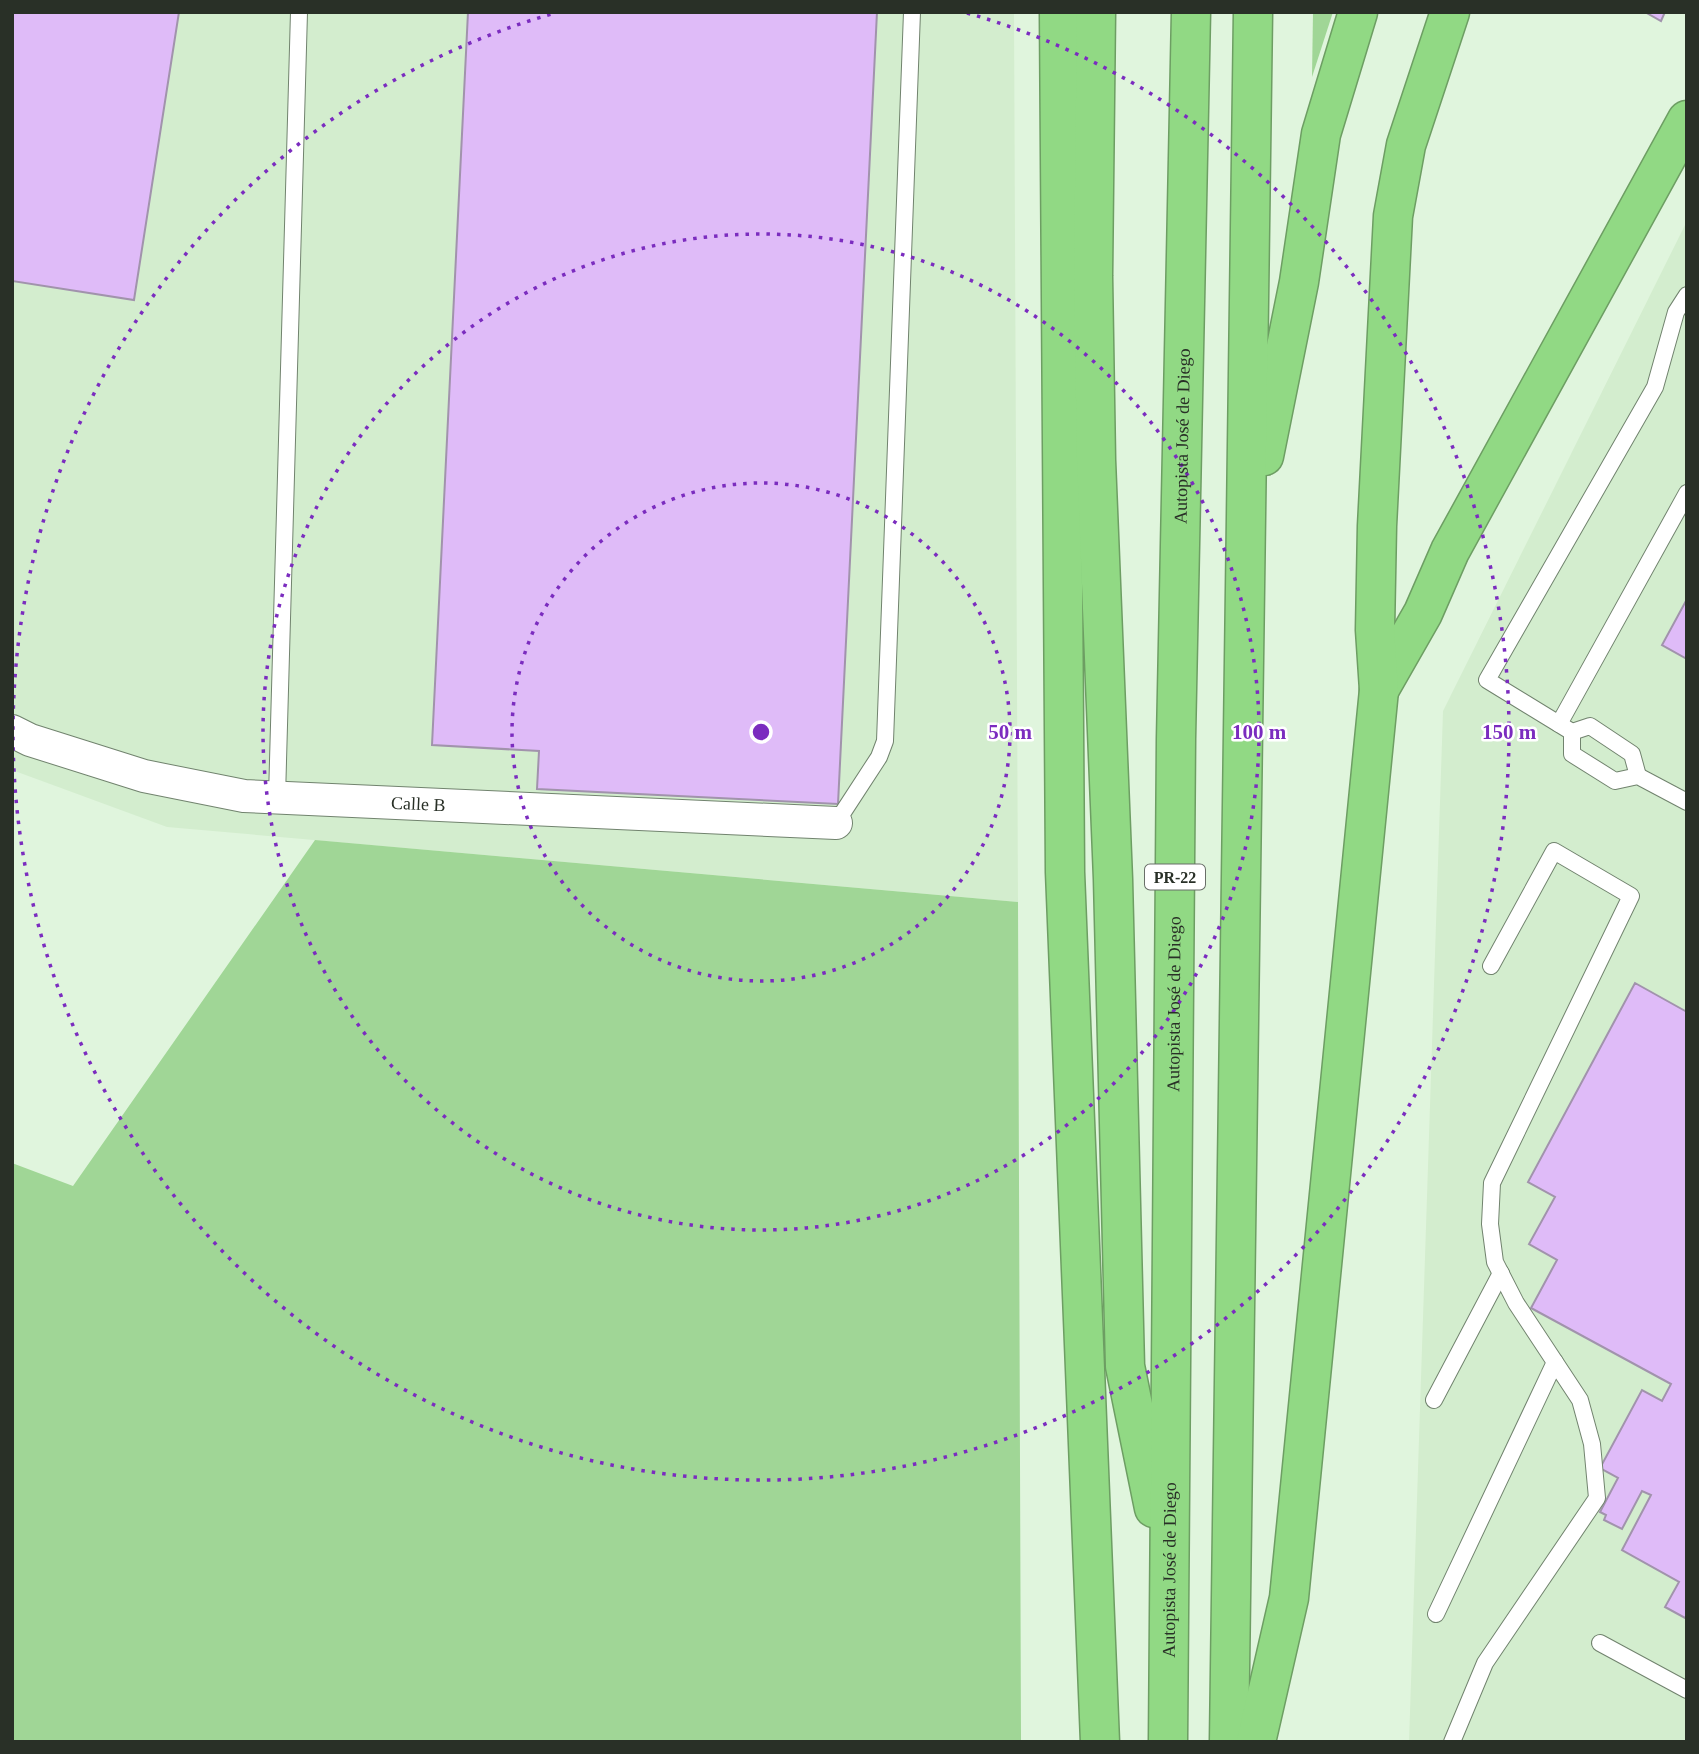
<svg xmlns="http://www.w3.org/2000/svg" width="1699" height="1754" viewBox="0 0 1699 1754" font-family="'Times New Roman',serif">
	<style>
		.built { fill: #d3edce }
		.green { fill: #a0d696 }
		.building { fill: #dfbbf8; stroke: #a193ac; stroke-width: 2 }
		.lines { fill: none; stroke-linecap: round; stroke-linejoin: round }
		.service-casing { stroke: #71836e; stroke-width: 18 }
		.minor-casing { stroke: #71836e; stroke-width: 34 }
		.motorway-casing { stroke: #6d9e63; stroke-width: 41 }
		.service { stroke: #fff; stroke-width: 16 }
		.minor { stroke: #fff; stroke-width: 32 }
		.motorway { stroke: #91d984; stroke-width: 38 }
		.ring { fill: none; stroke: #7b2cbf; stroke-width: 3.5; stroke-dasharray: 3.5 7 }
		.labels { text-anchor: middle; stroke-width: 5; stroke-linejoin: round; paint-order: stroke }
		.shield { fill: #fff; stroke: #696e68; stroke-width: 2 }
		.shield-label { font-size: 16px; font-weight: bold; fill: #293027 }
		.street-label { font-size: 18px; fill: #293027; stroke: #fff }
		.centre { fill: #7b2cbf; stroke: #fff; stroke-width: 3.5 }
		.ring-label { font-size: 21px; text-anchor: middle; font-weight: bold; fill: #7b2cbf; stroke: #fff; stroke-width: 5; stroke-linejoin: round; paint-order: stroke }
	</style>
	<rect width="100%" height="100%" fill="#e0f5dd"/>
	<!-- built -->
	<g class="built">
		<polygon points="12,12 1014,12 1018,902 167,827 12,770"/>
		<polygon points="1687,221 1687,1742 1409,1742 1443,711"/>
	</g>
	<!-- green -->
	<g class="green">
		<polygon points="1313,12 1333,12 1312,77"/>
		<polygon points="315,840 1018,902 1021,1742 12,1742 12,1163 73,1186"/>
	</g>
	<!-- building -->
	<g class="building">
		<polygon points="12,12 179,12 134,300 12,281"/>
		<polygon points="468,12 877,12 838,804 537,789 539,751 432,745"/>
		<polygon points="1645,12 1665,12 1661,21"/>
		<polygon points="1687,599 1687,659 1662,645"/>
		<polygon points="1635,983 1687,1012 1687,1619 1665,1607 1679,1582 1622,1550 1651,1495 1642,1491 1622,1529 1604,1520 1606,1515 1600,1512 1618,1478 1600,1468 1642,1390 1662,1401 1671,1384 1531,1308 1557,1260 1529,1244 1555,1197 1528,1182"/>
	</g>
	<g class="lines">
		<!-- service casing -->
		<g class="service-casing">
			<g id="service">
				<polyline points="1559,724 1687,493"/>
				<polyline points="1572,732 1572,754 1615,781 1638,776 1687,802"/>
				<polyline points="1638,776 1632,754 1590,726 1572,732 1487,680 1655,387 1676,312 1687,295"/>
				<polyline points="277,797 299,12"/>
				<polyline points="836,823 879,757 885,741 912,12"/>
				<polyline points="1434,1400 1501,1273"/>
				<polyline points="1436,1614 1555,1362"/>
				<polyline points="1600,1643 1687,1690"/>
				<polyline points="1452,1742 1485,1663 1597,1498 1592,1444 1580,1400 1516,1303 1495,1262 1490,1224 1492,1183 1631,896 1554,851 1491,966"/>
			</g>
		</g>
		<!-- minor casing -->
		<g class="minor-casing">
			<g id="minor">
				<path id="s1" d="M12,731L30,740L144,776L244,796L836,823"/>
			</g>
		</g>
		<!-- motorway casing -->
		<g class="motorway-casing">
			<g id="motorway">
				<polyline points="1059,12 1065,872 1100,1742"/>
				<polyline points="1096,12 1093,276 1096,460 1113,879 1125,1366 1154,1508"/>
				<polyline points="1264,456 1299,282 1321,134 1358,12"/>
				<polyline points="1379,690 1423,613 1450,551 1687,120"/>
				<path id="s2" d="M1168,1742L1176,739L1191,12"/>
				<polyline points="1229,1742 1253,12"/>
				<polyline points="1256,1742 1289,1598 1379,690 1375,630 1377,526 1393,216 1406,145 1450,12"/>
			</g>
		</g>
		<!-- service -->
		<use href="#service" class="service"/>
		<!-- minor -->
		<use href="#minor" class="minor"/>
		<!-- motorway -->
		<use href="#motorway" class="motorway"/>
	</g>
	<!-- distance rings -->
	<g class="ring">
		<circle cx="761" cy="732" r="249"/>
		<circle cx="761" cy="732" r="498"/>
		<path d="M967 13A748 748 0 1 1 555 13"/>
	</g>
	<g class="labels">
		<!-- shield labels -->
		<rect class="shield" x="1145" y="864.5" width="60" height="25" rx="5"/>
		<g class="shield-label">
			<text x="1175" y="883">PR-22</text>
		</g>
		<!-- street labels -->
		<g class="street-label">
			<text dy="6" stroke="none"><textPath href="#s2" startOffset="1306">Autopista José de Diego</textPath></text>
			<text dy="6" stroke="none"><textPath href="#s1" startOffset="416">Calle B</textPath></text>
			<text dy="6" stroke="none"><textPath href="#s2" startOffset="738">Autopista José de Diego</textPath></text>
			<text dy="6" stroke="none"><textPath href="#s2" startOffset="172">Autopista José de Diego</textPath></text>
		</g>
	</g>
	<circle cx="761" cy="732" r="10" class="centre"/>
	<g class="ring-label">
		<text x="1010" y="739">50 m</text>
		<text x="1259" y="739">100 m</text>
		<text x="1509" y="739">150 m</text>
	</g>
	<!-- border -->
	<rect width="1699" height="1754" fill="none" stroke="#293027" stroke-width="28"/>
</svg>
